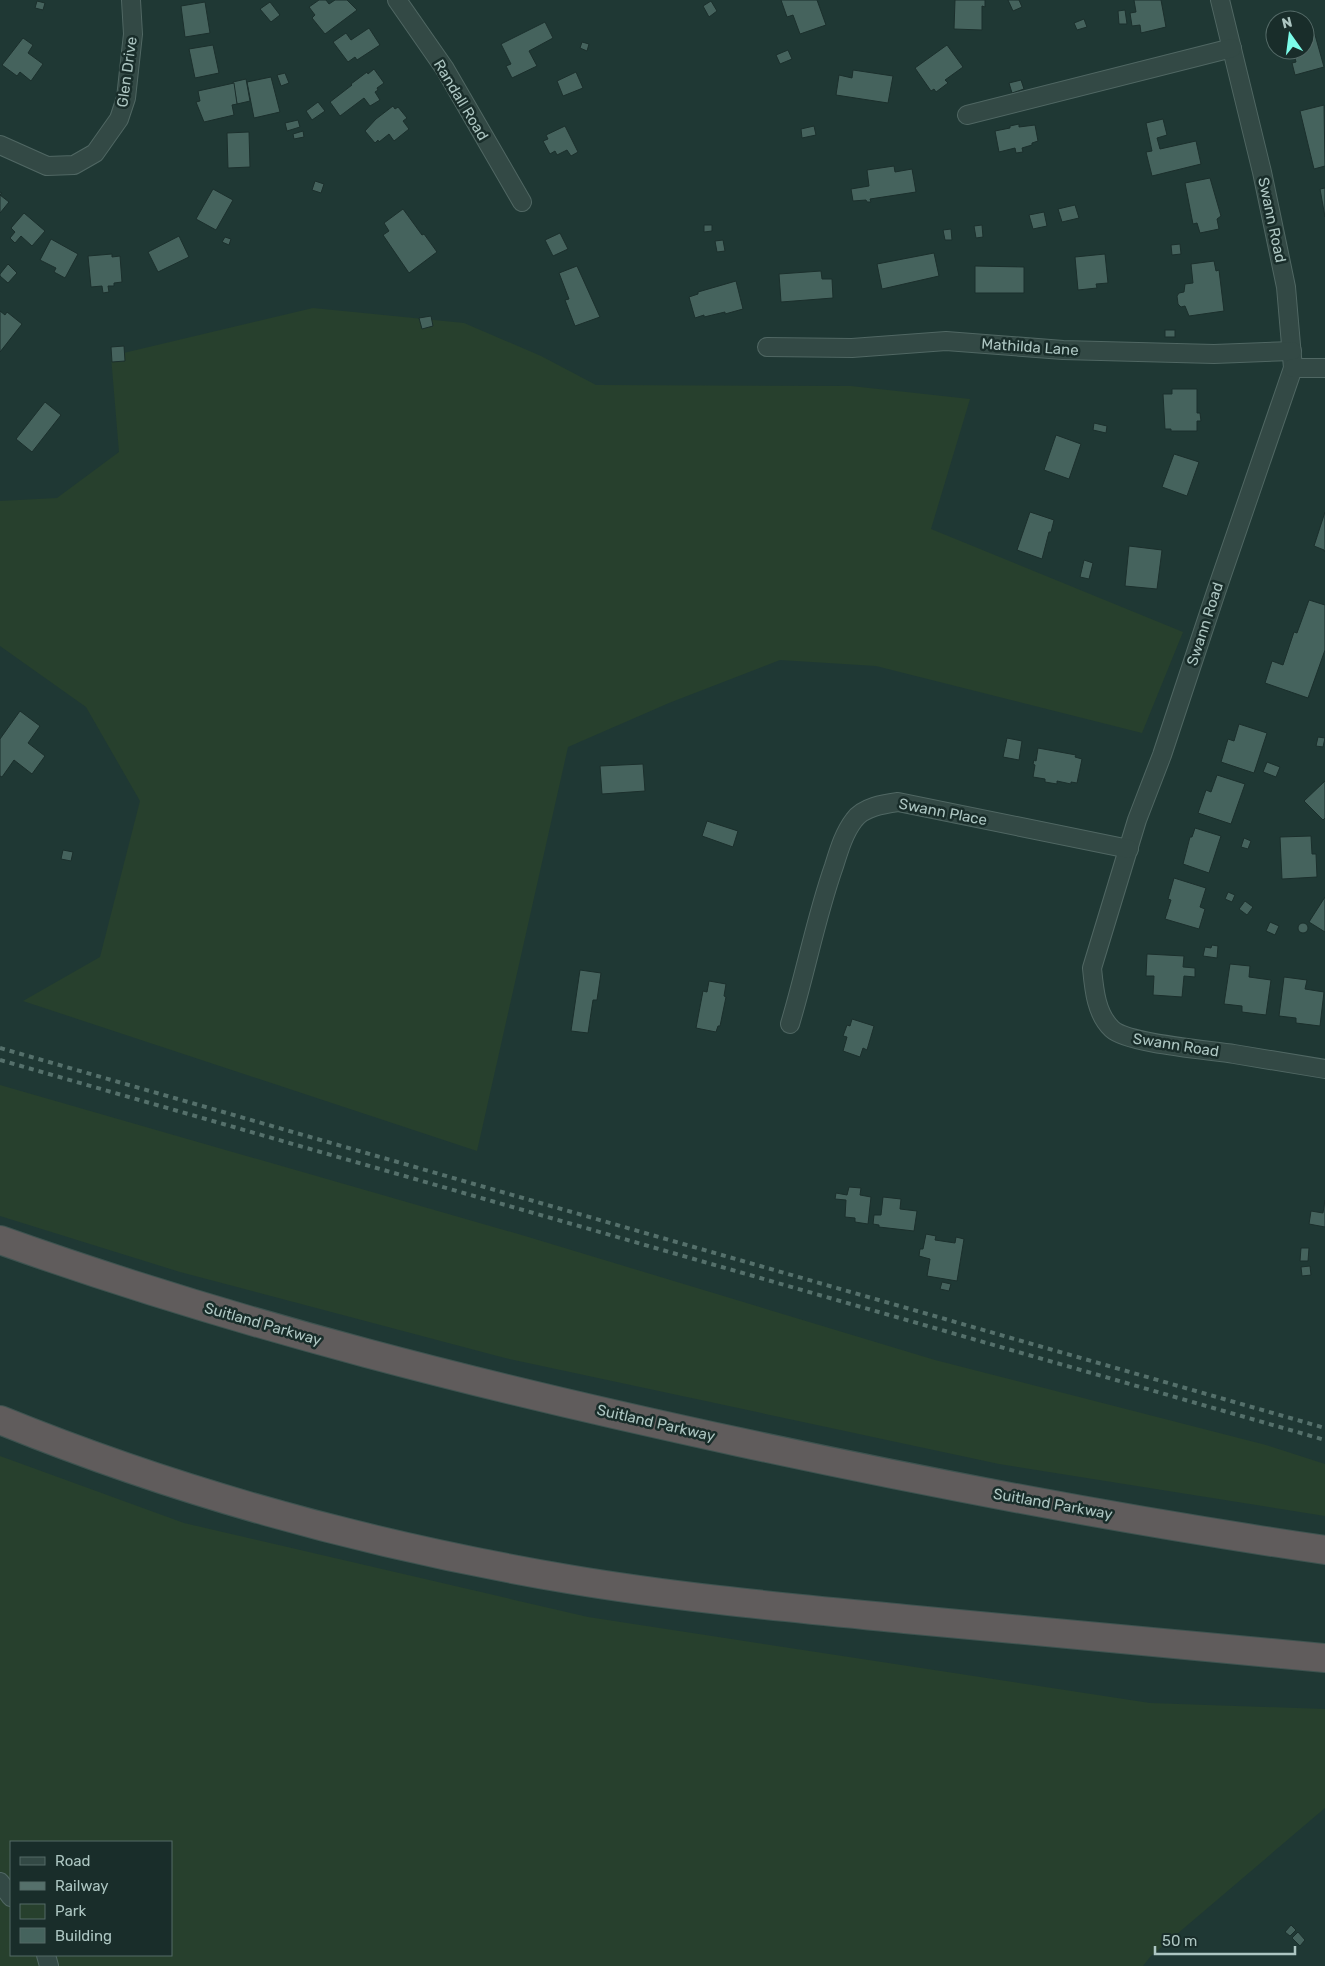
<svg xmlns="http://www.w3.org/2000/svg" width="1325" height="1966" viewBox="0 0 1325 1966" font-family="Rubik,sans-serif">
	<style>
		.green { fill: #27402d; fill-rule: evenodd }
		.building { fill: #45635d; stroke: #1b2f2c }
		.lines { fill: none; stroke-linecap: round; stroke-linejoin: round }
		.minor-casing { stroke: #506763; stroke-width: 20 }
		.trunk-casing { stroke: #3e5350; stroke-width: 30 }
		.minor { stroke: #334945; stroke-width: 18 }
		.trunk { stroke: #605c5c; stroke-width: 28 }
		.rail { stroke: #55706b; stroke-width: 4; stroke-dasharray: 5 5; stroke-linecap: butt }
		.labels { text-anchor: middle; stroke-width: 5; stroke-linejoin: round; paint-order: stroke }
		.street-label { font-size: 15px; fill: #adc6c2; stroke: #192d2a }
	</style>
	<rect width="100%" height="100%" fill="#1f3834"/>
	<!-- green -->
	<g class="green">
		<polygon points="313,308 464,323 541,356 596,385 851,386 970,399 931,529 1183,632 1142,733 876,666 780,660 669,703 568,747 477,1151 23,1001 100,957 140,801 86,707 0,646 0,501 57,498 119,452 111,356"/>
		<polygon points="0,1085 525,1236 935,1360 1266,1445 1325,1464 1325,1516 999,1464 505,1358 180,1272 0,1216"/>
		<path d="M0,1456L184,1523L588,1617L1150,1703L1325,1709V1808L1150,1957L1143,1966H0ZM11,1842H171V1955H11Z"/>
	</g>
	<!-- building -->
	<g class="building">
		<polygon points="319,0 326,0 329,4 335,0 347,0 357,10 325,34 312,18 315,15 309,7"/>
		<polygon points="781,0 817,0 826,25 800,34 793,15 787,17"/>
		<polygon points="955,0 985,0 985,7 982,6 982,30 954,29"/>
		<polygon points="1008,0 1019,0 1022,7 1013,11"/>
		<polygon points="1134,0 1161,0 1166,27 1141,33 1140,25 1132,26 1130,13 1136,12"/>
		<polygon points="37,1 45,3 43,10 35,8"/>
		<polygon points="711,1 717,11 709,17 703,6"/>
		<polygon points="205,2 210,33 185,37 181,6"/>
		<polygon points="270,2 280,15 271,22 260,9"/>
		<polygon points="1125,10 1127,24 1119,24 1118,11"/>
		<polygon points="1084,19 1087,27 1077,30 1074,23"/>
		<polygon points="545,22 553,38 529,51 537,66 512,78 506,66 511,64 501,44"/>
		<polygon points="1312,24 1324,67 1295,75 1292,63 1296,62 1293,50 1305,50 1305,26"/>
		<polygon points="369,28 380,45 357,60 355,57 348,62 333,42 346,33 351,40"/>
		<polygon points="23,38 33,45 28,53 43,64 31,81 20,72 17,76 2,65"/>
		<polygon points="582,42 589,44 587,51 580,48"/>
		<polygon points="213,45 219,73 195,78 189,49"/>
		<polygon points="947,45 963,67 945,80 948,83 936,92 934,89 931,91 915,68"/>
		<polygon points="788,50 792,59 780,64 776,55"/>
		<polygon points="374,69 384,83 377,88 378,90 375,92 380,100 370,106 364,98 340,116 330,102 352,85 351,84 367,72 368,74"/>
		<polygon points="853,70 893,76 888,103 836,95 839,75 852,78"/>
		<polygon points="576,72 583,88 563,96 557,81"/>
		<polygon points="285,73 289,83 281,86 277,75"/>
		<polygon points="271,77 280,112 254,118 247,82"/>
		<polygon points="246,79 250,101 237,104 233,82"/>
		<polygon points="1021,80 1024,89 1012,93 1009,83"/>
		<polygon points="234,83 237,104 232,105 234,115 204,122 196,102 200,101 198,91"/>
		<polygon points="318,102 325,111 312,120 306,111"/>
		<polygon points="1324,105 1325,166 1314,169 1300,111"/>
		<polygon points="393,106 395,109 398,107 407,118 403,121 409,129 394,141 389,134 379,142 378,140 375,143 365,131 376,119"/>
		<polygon points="1163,119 1167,135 1157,138 1160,149 1196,141 1201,164 1152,176 1146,152 1152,151 1146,123"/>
		<polygon points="298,120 300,127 287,131 285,123"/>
		<polygon points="1019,124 1019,127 1035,125 1038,141 1032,143 1032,145 1022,148 1023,152 1016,153 1015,148 999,152 995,131 1010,128 1010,126"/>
		<polygon points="565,126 578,152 571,156 567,150 557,155 555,151 550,154 543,141 548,139 546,135"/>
		<polygon points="814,126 816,135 802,138 801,129"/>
		<polygon points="303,131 304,137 294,139 293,134"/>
		<polygon points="249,132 250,167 228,168 227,133"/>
		<polygon points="894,166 895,172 912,169 916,192 870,199 871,202 867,202 866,200 853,201 851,189 869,186 867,170"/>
		<polygon points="1210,178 1221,216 1217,219 1219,229 1200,233 1197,223 1193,224 1185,183"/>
		<polygon points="315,181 324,184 321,193 312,190"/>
		<polygon points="1325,188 1325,217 1320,189"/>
		<polygon points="213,189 233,200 216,230 196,219"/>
		<polygon points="0,192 2,193 0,195 9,202 0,213"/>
		<polygon points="1075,205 1079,218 1062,222 1058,209"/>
		<polygon points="403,209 422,235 424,234 437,252 409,273 383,235 389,231 384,223"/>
		<polygon points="1044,212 1047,226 1033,229 1029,215"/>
		<polygon points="24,213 45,231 32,246 21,236 15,243 10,238 15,232 11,228"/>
		<polygon points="704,225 712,225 712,231 704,232"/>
		<polygon points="982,225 983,237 976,238 974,226"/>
		<polygon points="951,229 952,240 945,240 943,230"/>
		<polygon points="560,233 568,249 553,256 545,240"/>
		<polygon points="179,236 189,257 158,272 148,252"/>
		<polygon points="225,237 231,239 229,245 222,242"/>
		<polygon points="51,239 78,254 65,278 54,272 56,268 40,260"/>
		<polygon points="723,240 725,251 717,252 715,241"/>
		<polygon points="1180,244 1181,254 1172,255 1171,245"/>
		<polygon points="934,253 939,276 882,289 877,264"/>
		<polygon points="112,254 112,257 120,256 122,282 114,283 114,286 108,286 109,292 103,293 102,286 91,287 88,256"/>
		<polygon points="1105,254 1108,283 1096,284 1097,288 1078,290 1075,257"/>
		<polygon points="1214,261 1216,271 1219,270 1224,311 1189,316 1185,306 1181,307 1178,304 1177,296 1179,293 1184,292 1185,284 1193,283 1191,264"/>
		<polygon points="8,264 17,273 8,283 0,276 0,274"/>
		<polygon points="577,266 600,317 575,326 565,300 569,299 559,273"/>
		<polygon points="975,266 1024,267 1024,293 975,293"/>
		<polygon points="821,271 822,279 832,279 833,298 781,302 779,274"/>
		<polygon points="736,281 743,309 725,314 725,312 704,317 704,315 695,318 689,297 698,294 698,292"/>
		<polygon points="0,311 5,315 7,312 22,324 0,352"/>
		<polygon points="431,316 433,326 422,329 419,318"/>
		<rect x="1165" y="330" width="10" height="7"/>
		<polygon points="124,346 125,361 112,362 111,347"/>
		<polygon points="1172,389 1197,389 1197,413 1200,413 1201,421 1197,421 1197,431 1171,431 1171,429 1165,429 1163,394 1172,394"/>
		<polygon points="45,402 61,415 32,452 16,439"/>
		<polygon points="1094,423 1107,426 1106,433 1093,430"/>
		<polygon points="1056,435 1081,444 1069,479 1044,470"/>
		<polygon points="1174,454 1199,462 1187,496 1162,487"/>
		<polygon points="1030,512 1054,520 1051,532 1049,532 1042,559 1017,550"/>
		<polygon points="1325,512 1325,552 1324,550 1314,546"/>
		<polygon points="1129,546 1162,550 1157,589 1125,586"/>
		<polygon points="1084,560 1093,563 1089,579 1080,577"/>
		<polygon points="1309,600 1325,605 1325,650 1308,698 1265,683 1272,661 1283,665 1294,632 1297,633"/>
		<polygon points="20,711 40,726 28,743 45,756 32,774 14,760 2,777 0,776 0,739"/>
		<polygon points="1239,724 1267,733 1254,773 1221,762 1228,739 1234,741"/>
		<polygon points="1318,737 1325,738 1323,747 1316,746"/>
		<polygon points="1007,738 1022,741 1019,760 1003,757"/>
		<polygon points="1038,748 1076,755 1075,757 1082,759 1077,783 1071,782 1071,784 1057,781 1057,784 1045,782 1045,779 1033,777 1035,765 1033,764 1034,760 1036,761"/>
		<polygon points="1267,762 1280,767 1276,777 1263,772"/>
		<polygon points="643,764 645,791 602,794 600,766"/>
		<polygon points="1217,775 1245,784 1231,824 1198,813 1206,790 1211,792"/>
		<polygon points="1325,781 1325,818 1323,820 1304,801"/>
		<polygon points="707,821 738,831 733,847 702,836"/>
		<polygon points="1195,828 1221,836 1209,873 1183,864 1190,837 1192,837"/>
		<polygon points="1311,836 1312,854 1316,854 1317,877 1282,879 1280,837"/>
		<polygon points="1244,838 1251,841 1248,849 1241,847"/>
		<polygon points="63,850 73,852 71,861 61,859"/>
		<polygon points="1174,878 1206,888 1200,907 1205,909 1199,929 1165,919 1171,900 1168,899"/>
		<polygon points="1228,892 1235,895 1232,902 1225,899"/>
		<polygon points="1325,897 1325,932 1309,922"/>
		<polygon points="1245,901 1253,907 1247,915 1239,909"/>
		<polygon points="1270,922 1279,926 1275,935 1266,931"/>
		<circle cx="1303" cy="928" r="5"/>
		<polygon points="1212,945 1218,946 1217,958 1203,956 1205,947 1211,948"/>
		<polygon points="1147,954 1184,956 1183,967 1195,968 1195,977 1184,976 1182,997 1153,995 1154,976 1146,976"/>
		<polygon points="1230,964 1250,966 1249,977 1271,980 1266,1015 1242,1012 1242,1006 1224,1004"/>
		<polygon points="580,970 601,973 597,1000 593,1000 588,1033 571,1031"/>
		<polygon points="1284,977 1307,980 1305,989 1324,992 1320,1026 1296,1023 1296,1018 1279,1016"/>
		<polygon points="709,981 726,984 724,996 726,997 720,1026 718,1026 716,1032 696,1028 703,991 707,992"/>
		<polygon points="852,1019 874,1026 867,1050 863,1048 860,1057 843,1051 847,1037 843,1036 847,1025 850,1026"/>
		<polygon points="849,1187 861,1188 860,1195 871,1197 868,1224 855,1222 855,1218 845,1217 846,1200 835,1199 836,1193 847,1195"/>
		<polygon points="883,1197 901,1199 900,1209 917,1211 914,1231 879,1227 879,1225 873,1224 874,1215 881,1215"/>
		<polygon points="1325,1200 1325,1227 1309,1224 1311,1211 1323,1213"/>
		<polygon points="926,1234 936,1236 935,1240 955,1243 956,1237 964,1239 957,1281 927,1276 930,1259 919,1256 920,1249 923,1249"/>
		<polygon points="1301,1248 1309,1248 1308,1261 1300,1261"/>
		<polygon points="1310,1266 1311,1275 1302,1276 1301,1267"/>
		<polygon points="942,1282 951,1284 949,1291 940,1289"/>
		<polygon points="1291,1925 1296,1930 1290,1936 1285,1932"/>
		<polygon points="1298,1932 1305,1940 1300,1946 1292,1938"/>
	</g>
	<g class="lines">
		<!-- minor casing -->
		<g class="minor-casing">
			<g id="minor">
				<polyline points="397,0 445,69 522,202"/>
				<path d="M1220,0L1262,172L1286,287L1293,368L1216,592L1162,755L1137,820L1092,968C1094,989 1096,1014 1112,1029C1128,1044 1210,1050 1234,1054C1265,1059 1295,1064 1325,1069"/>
				<polyline points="967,115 1232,48"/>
				<polyline points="0,145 47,166 74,165 95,153 119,119 126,98 133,34 131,0"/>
				<polyline points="767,347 852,348 946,341 1063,350 1214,354 1292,351"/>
				<polyline points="1293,368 1325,368"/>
				<path d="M790,1024C806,971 816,917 834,866C839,850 844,833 854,820C863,807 884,804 898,802L1129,849"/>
				<polyline points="0,1882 11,1897"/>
				<polyline points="46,1955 49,1966"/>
			</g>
		</g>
		<!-- trunk casing -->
		<g class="trunk-casing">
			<g id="trunk">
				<path d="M0,1240C241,1326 489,1388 739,1442C933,1484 1129,1521 1325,1550"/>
				<path d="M0,1420C182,1494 374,1546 568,1579C680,1598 793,1608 905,1619C1045,1633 1185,1646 1325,1658"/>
			</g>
		</g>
		<!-- minor -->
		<use href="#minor" class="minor"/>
		<!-- trunk -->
		<use href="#trunk" class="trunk"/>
		<!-- rail -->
		<g class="rail">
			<polyline points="0,1048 1325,1428"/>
			<polyline points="0,1060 1325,1440"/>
		</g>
	</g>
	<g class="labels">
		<!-- street labels -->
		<g class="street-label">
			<text transform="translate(127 72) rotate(-82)" y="5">Glen Drive</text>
			<text transform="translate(461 100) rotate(59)" y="5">Randall Road</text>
			<text transform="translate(1272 220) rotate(78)" y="5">Swann Road</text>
			<text transform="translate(1030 347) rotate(4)" y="5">Mathilda Lane</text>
			<text transform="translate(1205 624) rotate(-72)" y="5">Swann Road</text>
			<text transform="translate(943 812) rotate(11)" y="5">Swann Place</text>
			<text transform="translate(1176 1045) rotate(9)" y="5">Swann Road</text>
			<text transform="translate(263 1324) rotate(16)" y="5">Suitland Parkway</text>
			<text transform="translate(656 1423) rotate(13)" y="5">Suitland Parkway</text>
			<text transform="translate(1053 1504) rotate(10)" y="5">Suitland Parkway</text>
		</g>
	</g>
	<!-- legend -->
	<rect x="10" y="1841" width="162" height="115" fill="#192d2a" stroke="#546a67"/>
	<rect x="20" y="1857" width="25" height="8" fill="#334945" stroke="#546a67"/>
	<text x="55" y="1866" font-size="15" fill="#adc6c2">Road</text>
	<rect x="20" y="1882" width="25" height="8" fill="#55706b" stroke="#546a67"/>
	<text x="55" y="1891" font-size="15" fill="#adc6c2">Railway</text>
	<rect x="20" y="1904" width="25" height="15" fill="#27402d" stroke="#546a67"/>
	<text x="55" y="1916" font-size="15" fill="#adc6c2">Park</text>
	<rect x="20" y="1928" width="25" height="15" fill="#45635d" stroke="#546a67"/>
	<text x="55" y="1941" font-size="15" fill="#adc6c2">Building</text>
	<!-- north arrow -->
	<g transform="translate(1290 35) rotate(346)"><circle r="24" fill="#192d2a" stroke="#546a67"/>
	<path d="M0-4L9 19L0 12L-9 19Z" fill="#7cfce9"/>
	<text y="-8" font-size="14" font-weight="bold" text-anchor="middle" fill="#adc6c2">N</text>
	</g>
	<!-- scale -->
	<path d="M1155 1946v8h140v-8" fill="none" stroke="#adc6c2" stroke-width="2.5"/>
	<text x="1162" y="1946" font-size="15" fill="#adc6c2" stroke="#192d2a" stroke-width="4" paint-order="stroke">50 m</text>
</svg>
